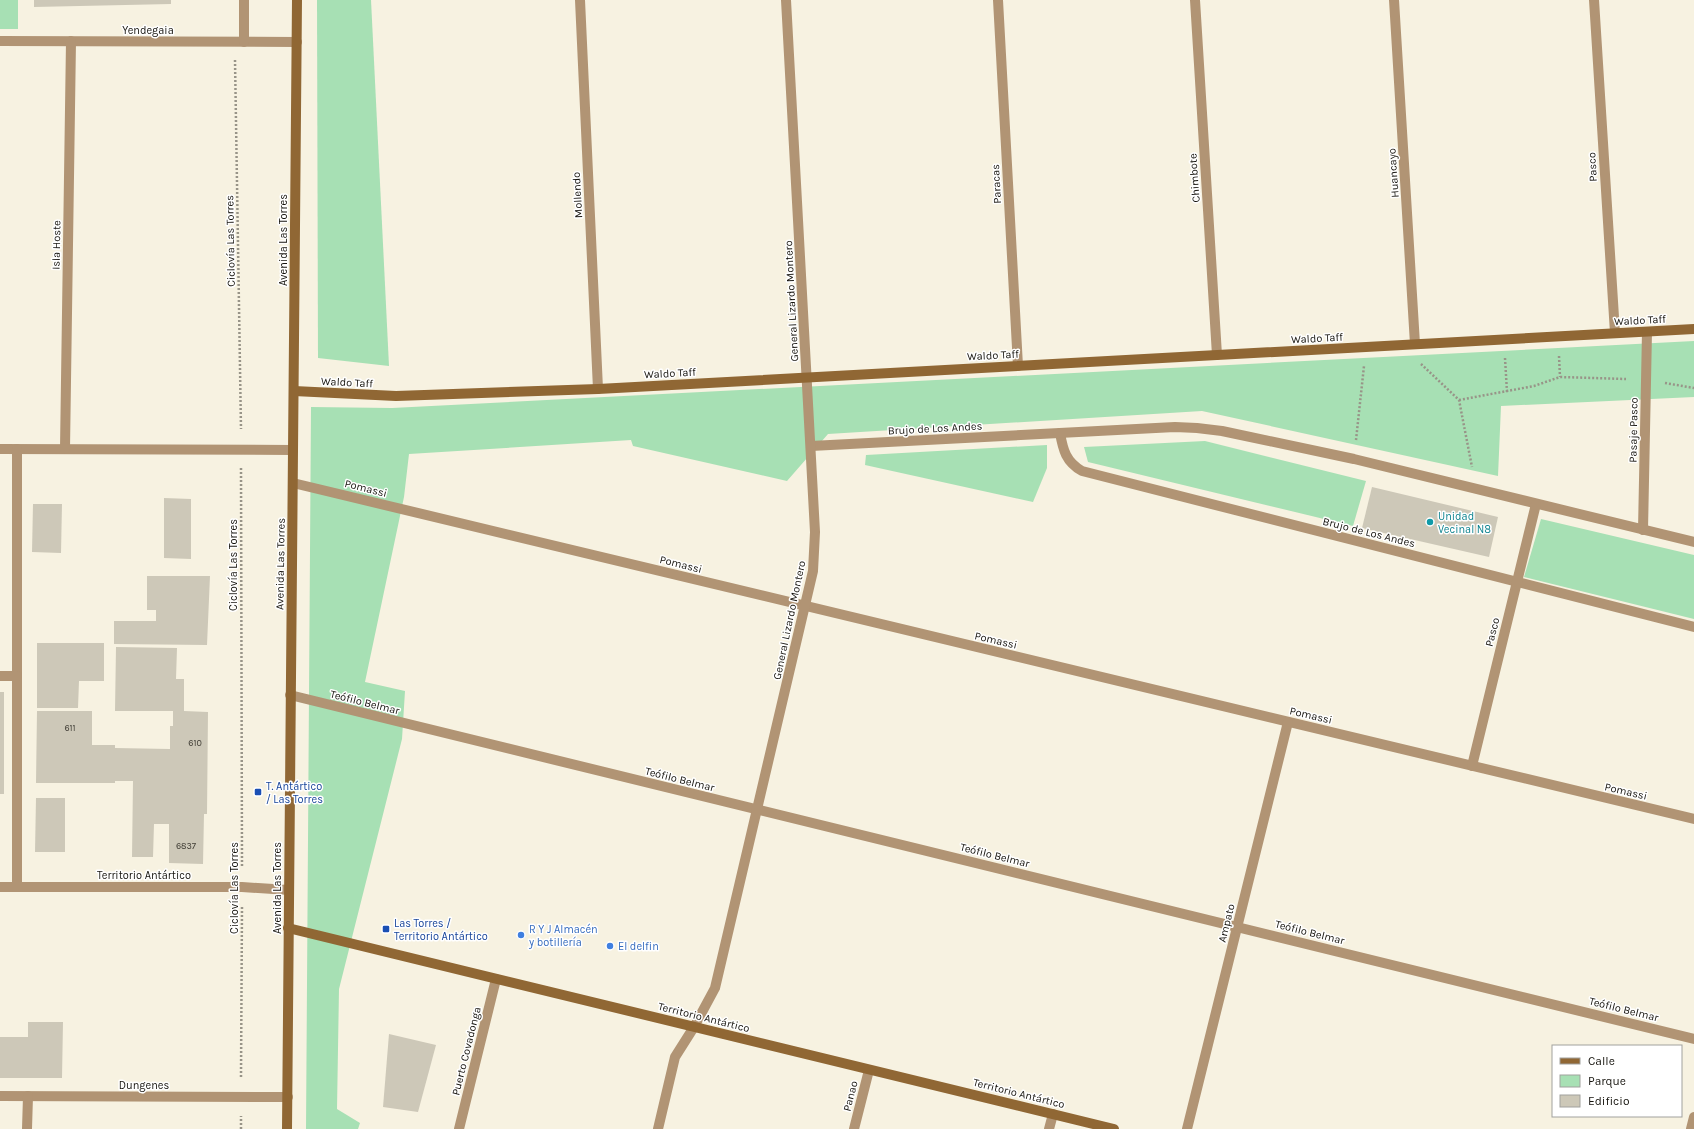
<svg xmlns="http://www.w3.org/2000/svg" width="1694" height="1129" viewBox="0 0 1694 1129" font-family="Karla,sans-serif">
	<style>
		.green { fill: #a7e0b4 }
		.building { fill: #cdc8b8 }
		.lines { fill: none; stroke-linecap: round; stroke-linejoin: round }
		.path { stroke: #989488; stroke-width: 2.5; stroke-dasharray: 2 2; stroke-linecap: butt }
		.street { stroke: #b19474; stroke-width: 10 }
		.secondary { stroke: #906734; stroke-width: 10 }
		.culture-dot { fill: #0f9aa8; stroke: #fff; stroke-width: 1.5 }
		.transit-dot { fill: #1a4fb4; stroke: #fff; stroke-width: 1.5 }
		.shop-dot { fill: #3f7fe0; stroke: #fff; stroke-width: 1.5 }
		.labels { text-anchor: middle; stroke-width: 3; stroke-linejoin: round; paint-order: stroke }
		.number-label { font-size: 9px; fill: #434038 }
		.street-label { font-size: 11px; fill: #15130d; stroke: #fff }
		.culture-label { font-size: 11px; fill: #0d838f; stroke: #fff; text-anchor: start }
		.transit-label { font-size: 11px; fill: #164399; stroke: #fff; text-anchor: start }
		.shop-label { font-size: 11px; fill: #366cbe; stroke: #fff; text-anchor: start }
	</style>
	<rect width="100%" height="100%" fill="#f7f2e1"/>
	<!-- green -->
	<g class="green">
		<rect x="0" y="0" width="18" height="29"/>
		<polygon points="317,0 371,0 389,366 318,358"/>
		<polygon points="1694,341 1694,397 1501,406 1498,476 1202,411 828,434 787,481 633,446 631,440 409,454 404,497 365,682 405,691 402,739 339,989 337,1109 360,1123 358,1129 306,1129 311,407 392,408"/>
		<polygon points="1205,441 1366,481 1353,526 1088,462 1084,447"/>
		<polygon points="1047,445 1047,468 1033,502 865,465 866,455"/>
		<polygon points="1541,519 1694,555 1694,619 1524,577"/>
	</g>
	<!-- building -->
	<g class="building">
		<polygon points="34,0 171,0 171,4 34,7"/>
		<polygon points="1372,487 1498,517 1489,557 1362,528"/>
		<polygon points="164,498 191,499 191,559 164,558"/>
		<polygon points="33,504 62,504 61,553 32,552"/>
		<polygon points="147,576 210,576 207,645 114,644 114,621 156,621 156,610 147,610"/>
		<polygon points="37,643 104,643 104,681 79,681 78,708 37,708"/>
		<polygon points="116,647 177,648 176,679 184,679 184,711 208,712 207,814 204,814 203,864 169,863 169,824 154,824 153,857 132,857 133,781 115,781 115,783 36,783 37,711 92,711 92,745 115,745 115,748 170,749 170,726 173,726 173,711 115,711"/>
		<rect x="0" y="692" width="4" height="102"/>
		<polygon points="36,798 65,798 65,852 35,852"/>
		<polygon points="28,1022 63,1022 62,1078 0,1078 0,1037 28,1037"/>
		<polygon points="389,1034 436,1045 418,1112 383,1107"/>
	</g>
	<g class="lines">
		<!-- path -->
		<g class="path">
			<polyline points="235,60 241,429"/>
			<polyline points="1559,356 1560,377"/>
			<polyline points="1505,358 1507,392"/>
			<polyline points="1421,364 1459,400 1472,467"/>
			<polyline points="1665,383 1694,388"/>
			<polyline points="1459,400 1534,386 1560,377 1626,379"/>
			<polyline points="1356,440 1364,366"/>
			<polyline points="241,468 242,867"/>
			<polyline points="241,1077 242,906"/>
			<polyline points="241,1129 241,1116"/>
		</g>
		<!-- street -->
		<g class="street">
			<polyline points="580,0 598,389"/>
			<polyline points="998,0 1018,366"/>
			<polyline points="1195,0 1217,355"/>
			<polyline points="1394,0 1415,344"/>
			<polyline points="1594,0 1615,333"/>
			<polyline points="0,41 297,42"/>
			<polyline points="244,42 244,0"/>
			<path d="M1060,433C1063,450 1066,462 1082,471L1694,627"/>
			<polyline points="811,446 1175,427 1197,428 1222,431 1354,459 1694,542"/>
			<polyline points="0,449 293,450"/>
			<polyline points="17,449 17,887"/>
			<polyline points="65,449 71,41"/>
			<polyline points="293,483 1694,819"/>
			<polyline points="1643,530 1647,332"/>
			<polyline points="0,676 17,676"/>
			<polyline points="290,695 1694,1039"/>
			<polyline points="1472,766 1536,504"/>
			<polyline points="0,887 242,887 289,890"/>
			<polyline points="0,1096 288,1097"/>
			<polyline points="27,1129 28,1096"/>
			<polyline points="459,1129 496,979"/>
			<polyline points="658,1129 675,1057 694,1027 715,988 813,571 815,532 786,0"/>
			<polyline points="854,1129 869,1070"/>
			<polyline points="1049,1129 1053,1114"/>
			<polyline points="1187,1129 1288,722"/>
			<polyline points="1691,1129 1694,1117"/>
		</g>
		<!-- secondary -->
		<g class="secondary">
			<polyline points="294,391 396,396 598,389 1694,329"/>
			<polyline points="288,928 1114,1129"/>
			<polyline points="287,1129 297,0"/>
		</g>
	</g>
	<!-- markers -->
	<circle class="culture-dot" cx="1430" cy="522" r="4"/>
	<g class="transit-dot">
		<rect x="254" y="788" width="8" height="8" rx="2"/>
		<rect x="382" y="925" width="8" height="8" rx="2"/>
	</g>
	<g class="shop-dot">
		<circle cx="521" cy="935" r="4"/>
		<circle cx="610" cy="946" r="4"/>
	</g>
	<g class="labels">
		<!-- number labels -->
		<g class="number-label">
			<text x="70" y="731">611</text>
			<text x="195" y="746">610</text>
			<text x="186" y="849">6837</text>
		</g>
		<!-- street labels -->
		<g class="street-label">
			<text x="148" y="34">Yendegaia</text>
			<text transform="translate(1592 167) rotate(-93)" y="4">Pasco</text>
			<text transform="translate(1393 173) rotate(-94)" y="4">Huancayo</text>
			<text transform="translate(1194 178) rotate(-94)" y="4">Chimbote</text>
			<text transform="translate(996 184) rotate(-93)" y="4">Paracas</text>
			<text transform="translate(577 195) rotate(-93)" y="4">Mollendo</text>
			<text transform="translate(283 240) rotate(-90)" y="4">Avenida Las Torres</text>
			<text transform="translate(230 241) rotate(-91)" y="4">Ciclovía Las Torres</text>
			<text transform="translate(56 245) rotate(-89)" y="4">Isla Hoste</text>
			<text transform="translate(791 301) rotate(-93)" y="4">General Lizardo Montero</text>
			<text transform="translate(1640 320) rotate(-3)" y="4">Waldo Taff</text>
			<text transform="translate(1317 338) rotate(-3)" y="4">Waldo Taff</text>
			<text transform="translate(993 355) rotate(-3)" y="4">Waldo Taff</text>
			<text transform="translate(670 373) rotate(-3)" y="4">Waldo Taff</text>
			<text transform="translate(347 382) rotate(3)" y="4">Waldo Taff</text>
			<text transform="translate(935 428) rotate(-3)" y="4">Brujo de Los Andes</text>
			<text transform="translate(1633 430) rotate(-89)" y="4">Pasaje Pasco</text>
			<text transform="translate(366 488) rotate(14)" y="4">Pomassi</text>
			<text transform="translate(1369 532) rotate(14)" y="4">Brujo de Los Andes</text>
			<text transform="translate(280 564) rotate(-89)" y="4">Avenida Las Torres</text>
			<text transform="translate(681 564) rotate(14)" y="4">Pomassi</text>
			<text transform="translate(233 565) rotate(-90)" y="4">Ciclovía Las Torres</text>
			<text transform="translate(789 620) rotate(-78)" y="4">General Lizardo Montero</text>
			<text transform="translate(1492 632) rotate(-76)" y="4">Pasco</text>
			<text transform="translate(996 640) rotate(13)" y="4">Pomassi</text>
			<text transform="translate(365 702) rotate(14)" y="4">Teófilo Belmar</text>
			<text transform="translate(1311 715) rotate(13)" y="4">Pomassi</text>
			<text transform="translate(680 779) rotate(14)" y="4">Teófilo Belmar</text>
			<text transform="translate(1626 791) rotate(13)" y="4">Pomassi</text>
			<text transform="translate(995 855) rotate(14)" y="4">Teófilo Belmar</text>
			<text x="144" y="879">Territorio Antártico</text>
			<text transform="translate(234 888) rotate(-90)" y="4">Ciclovía Las Torres</text>
			<text transform="translate(277 888) rotate(-90)" y="4">Avenida Las Torres</text>
			<text transform="translate(1226 923) rotate(-76)" y="4">Ampato</text>
			<text transform="translate(1310 932) rotate(14)" y="4">Teófilo Belmar</text>
			<text transform="translate(1624 1009) rotate(14)" y="4">Teófilo Belmar</text>
			<text transform="translate(704 1017) rotate(14)" y="4">Territorio Antártico</text>
			<text transform="translate(466 1051) rotate(-76)" y="4">Puerto Covadonga</text>
			<text x="144" y="1089">Dungenes</text>
			<text transform="translate(1019 1093) rotate(14)" y="4">Territorio Antártico</text>
			<text transform="translate(850 1096) rotate(-76)" y="4">Panao</text>
		</g>
		<!-- culture labels -->
		<g class="culture-label">
			<text x="1438" y="520">Unidad<tspan x="1438" dy="13">Vecinal N8</tspan></text>
		</g>
		<!-- transit labels -->
		<g class="transit-label">
			<text x="266" y="790">T. Antártico<tspan x="266" dy="13">/ Las Torres</tspan></text>
			<text x="394" y="927">Las Torres /<tspan x="394" dy="13">Territorio Antártico</tspan></text>
		</g>
		<!-- shop labels -->
		<g class="shop-label">
			<text x="529" y="933">R Y J Almacén<tspan x="529" dy="13">y botillería</tspan></text>
			<text x="618" y="950">El delfin</text>
		</g>
	</g>
	<!-- legend -->
	<rect x="1552" y="1045" width="130" height="72" fill="#ffffff" stroke="#a1a19e"/>
	<rect x="1560" y="1058" width="20" height="6" fill="#906734" stroke="#a1a19e"/>
	<text x="1588" y="1065" font-size="12" fill="#15130d">Calle</text>
	<rect x="1560" y="1075" width="20" height="12" fill="#a7e0b4" stroke="#a1a19e"/>
	<text x="1588" y="1085" font-size="12" fill="#15130d">Parque</text>
	<rect x="1560" y="1095" width="20" height="12" fill="#cdc8b8" stroke="#a1a19e"/>
	<text x="1588" y="1105" font-size="12" fill="#15130d">Edificio</text>
</svg>
